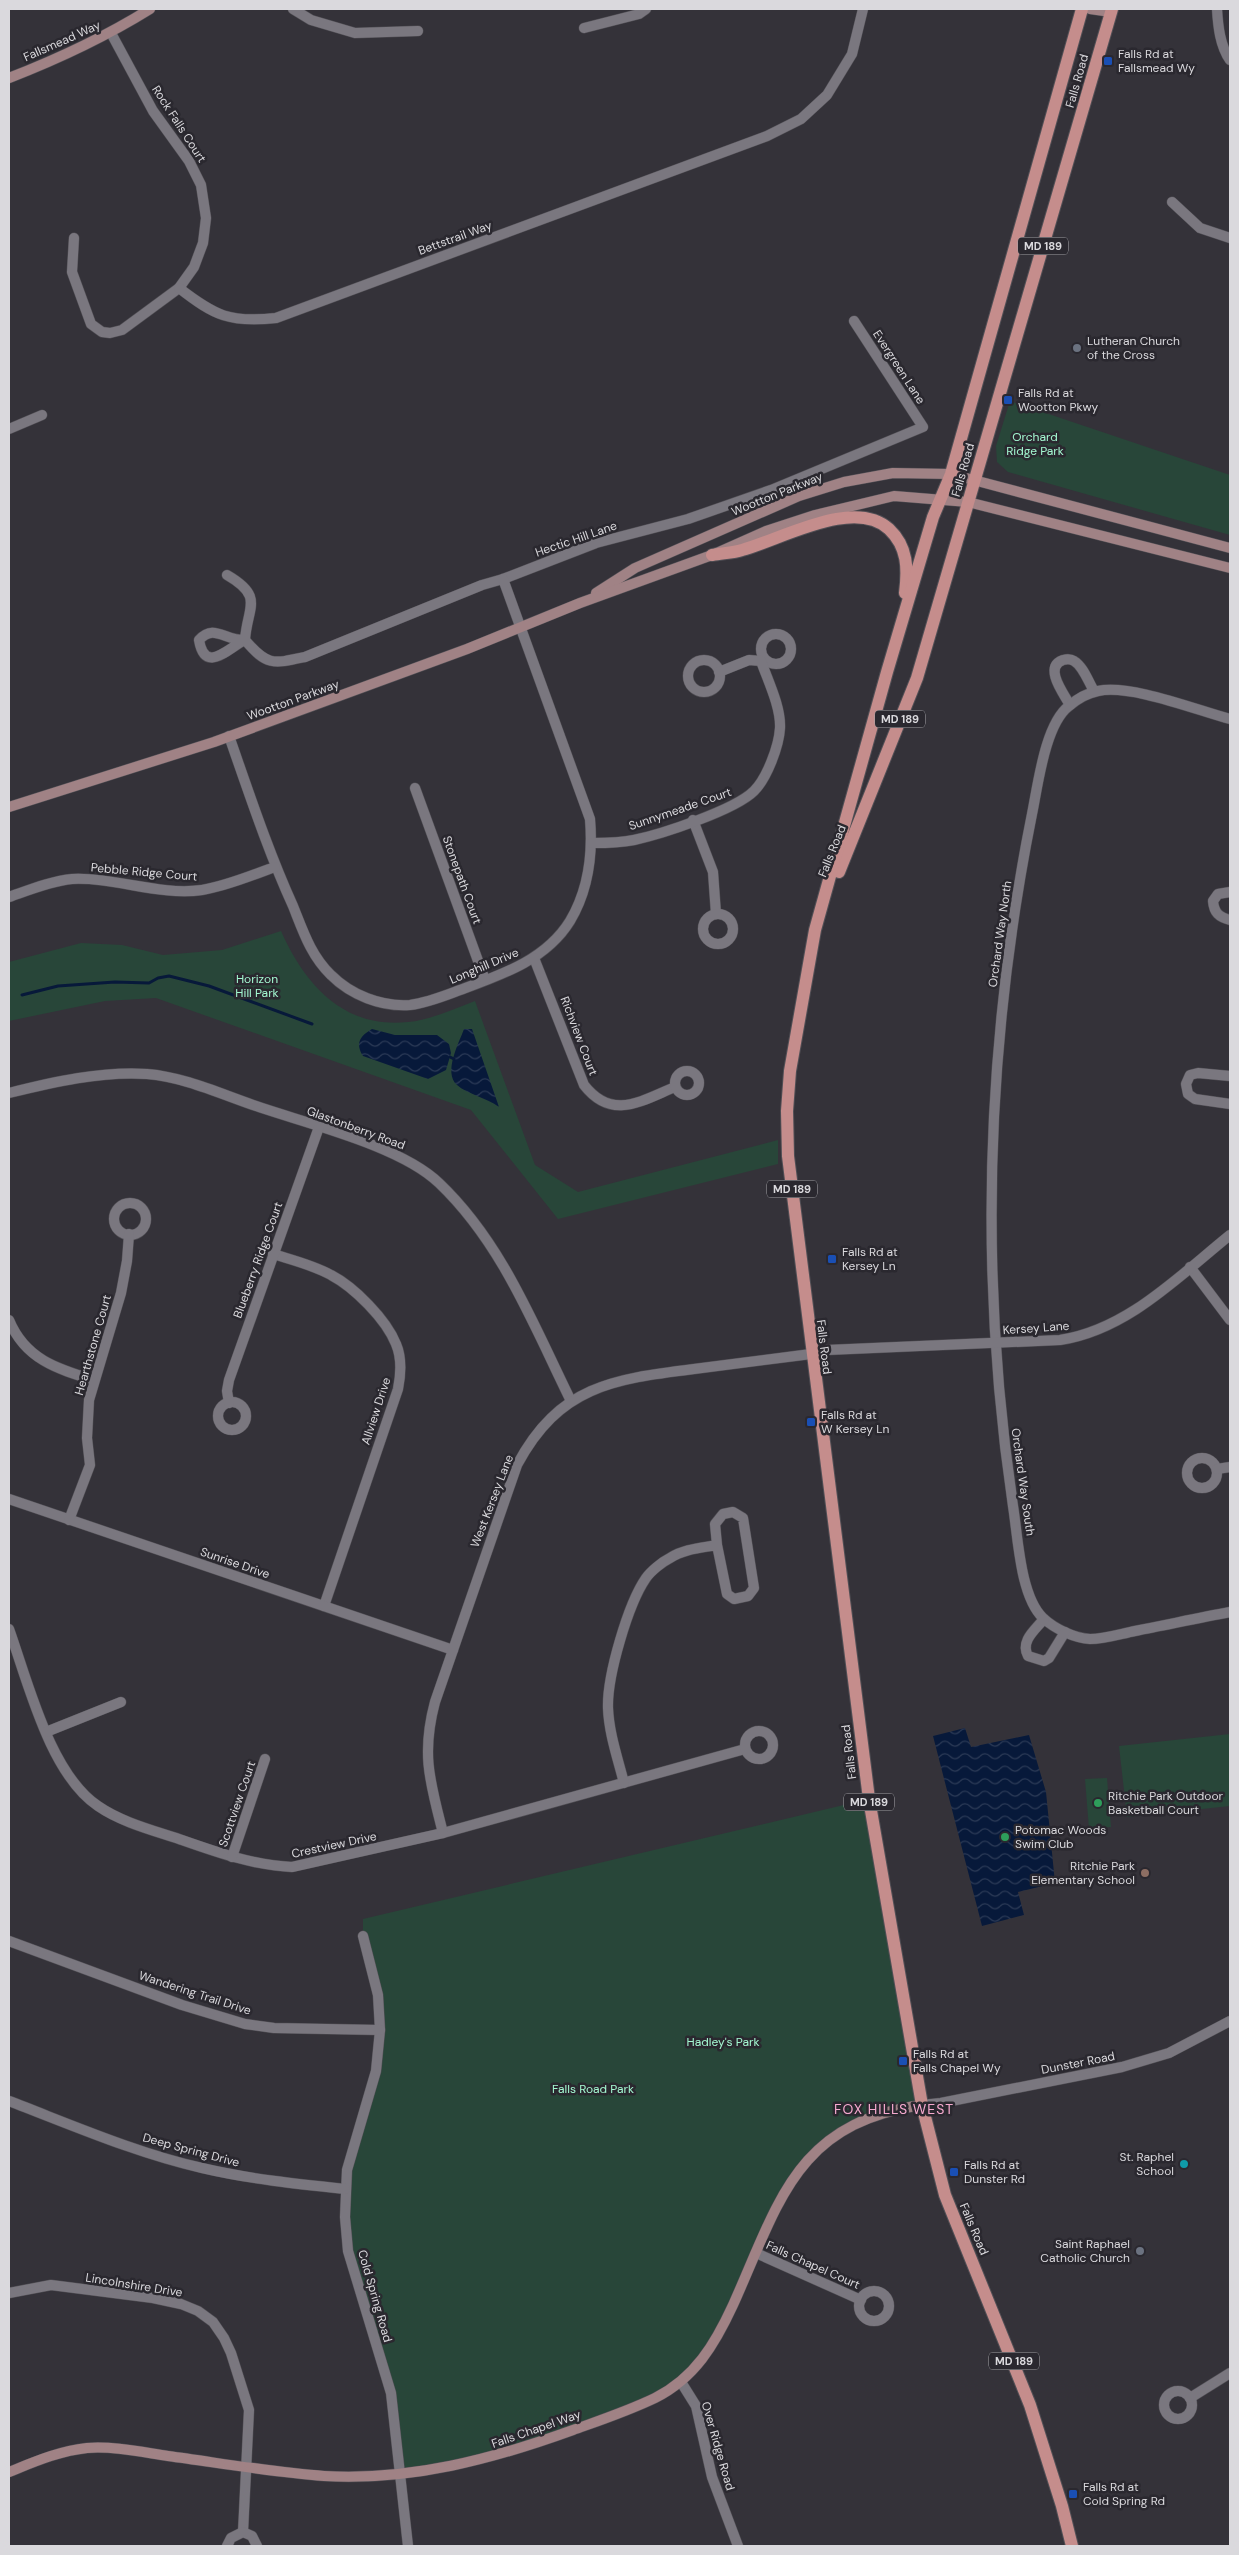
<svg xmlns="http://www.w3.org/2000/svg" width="1239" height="2555" viewBox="0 0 1239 2555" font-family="'DM Sans',sans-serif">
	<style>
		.park { fill: #284639 }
		.water { fill: url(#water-waves) }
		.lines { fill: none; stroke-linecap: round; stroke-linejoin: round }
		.stream { stroke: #07193a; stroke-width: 3 }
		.street-casing { stroke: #514f55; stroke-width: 11 }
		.secondary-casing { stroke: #514f55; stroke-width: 11 }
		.primary-casing { stroke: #514f55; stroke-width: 14 }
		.street { stroke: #7a777f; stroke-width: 10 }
		.secondary { stroke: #a08285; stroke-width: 10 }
		.primary { stroke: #c58d8c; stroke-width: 12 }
		.transit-dot { fill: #1a4fb4; stroke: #2a282f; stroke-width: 2 }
		.worship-dot { fill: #6b7280; stroke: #2a282f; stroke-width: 2 }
		.leisure-dot { fill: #2e9e5b; stroke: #2a282f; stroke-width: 2 }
		.education-dot { fill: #8d6e63; stroke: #2a282f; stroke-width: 2 }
		.culture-dot { fill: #0f9aa8; stroke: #2a282f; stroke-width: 2 }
		.labels { text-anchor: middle; stroke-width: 5; stroke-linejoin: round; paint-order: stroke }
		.shield { fill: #2a282f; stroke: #a5a4a9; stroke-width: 1 }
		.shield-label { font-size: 11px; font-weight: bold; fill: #dad9dd }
		.street-label { font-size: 12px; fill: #dad9dd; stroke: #2a282f }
		.poi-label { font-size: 12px; fill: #dad9dd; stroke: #2a282f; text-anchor: start }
		.park-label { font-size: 12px; fill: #a4f9d2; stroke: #2a282f }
		.neighbourhood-label { font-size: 14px; letter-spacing: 1px; fill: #f5a9ce; stroke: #2a282f }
	</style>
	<defs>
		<pattern id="water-waves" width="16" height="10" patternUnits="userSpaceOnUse" patternTransform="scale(1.25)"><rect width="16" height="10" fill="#07193a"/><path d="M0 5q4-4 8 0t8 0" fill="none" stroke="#2b3a56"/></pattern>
	</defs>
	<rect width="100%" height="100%" fill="#343239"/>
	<!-- park -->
	<g class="park">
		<polygon points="1010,401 1230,475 1230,535 1008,472 997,462 996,446"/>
		<path d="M281,931C305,985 344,1029 408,1022C431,1020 453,1009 475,1001L535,1165L578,1192L778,1140V1164L558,1219L471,1110L156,998L105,1001L9,1021V962L81,943L122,945L163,955L222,950Z"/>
		<polygon points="1230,1734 1230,1806 1127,1817 1119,1746"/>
		<polygon points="1107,1778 1111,1827 1089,1829 1085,1779"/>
		<polygon points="869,1799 922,2105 859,2120 796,2174 723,2327 681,2382 554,2437 401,2474 391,2393 348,2252 345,2189 376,2071 380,2030 363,1936 363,1919"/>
	</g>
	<!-- water -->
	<g class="water">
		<path d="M372,1029L395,1035H437L449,1044L451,1053L446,1070L428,1079L363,1056C355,1043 360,1036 372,1029Z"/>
		<path d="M464,1029H472L499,1107C487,1098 467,1094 457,1085C443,1072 459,1043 464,1029Z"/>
		<polygon points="965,1728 971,1747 1029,1735 1046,1792 1055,1883 1018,1892 1024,1915 982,1926 933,1736"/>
	</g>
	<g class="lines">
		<!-- stream -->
		<g class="stream">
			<polyline points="22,995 58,986 115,982 149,983 158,978 169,976 209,986 312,1024"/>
			<polyline points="450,1057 454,1059"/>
		</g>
		<!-- street casing -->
		<g class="street-casing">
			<g id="street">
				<polyline points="293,9 311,20 355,33 418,31"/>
				<path d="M1217,9C1218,26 1220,46 1230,60"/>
				<polyline points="584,28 639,14 646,9"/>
				<polyline points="1172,202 1200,228 1230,238"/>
				<polyline points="74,238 72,272 91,324 102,332 110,333 122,330 179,288 194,267 203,243 206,218 201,185 189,161 153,111 111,33"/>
				<path d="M179,288C215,316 230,323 276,318L767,136L801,119L827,95L852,54L863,9"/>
				<polyline points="9,429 42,415"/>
				<path d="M227,575C265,597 247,607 245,640C225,641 214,623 199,640C205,675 228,648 245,640C267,666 273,664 305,657L482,585L503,579L596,543L688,519L771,490L923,427L854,321"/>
				<circle cx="776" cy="649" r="15"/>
				<circle cx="704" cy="676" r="16"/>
				<path d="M1070,705C1064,694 1043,667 1063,660C1067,659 1071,659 1074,661C1083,666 1089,683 1094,691"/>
				<path d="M1230,719C1196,710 1131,684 1098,691C1088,693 1077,699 1069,706C1045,724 1038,785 1032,814C986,1043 979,1276 1013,1506C1018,1537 1020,1596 1043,1618C1055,1629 1074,1638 1090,1639C1104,1639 1120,1634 1135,1631C1166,1625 1198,1618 1230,1612"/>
				<path d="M229,736C249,793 268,851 293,906C303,931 311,956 331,975C351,995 381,1007 410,1005C427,1003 444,996 460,990C501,975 546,960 570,921C589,889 593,855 590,819L503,579"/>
				<polyline points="415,788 485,980"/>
				<polyline points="693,820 713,872 716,914"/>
				<path d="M592,843C606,843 620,843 634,840C662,834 735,810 754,791C767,778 779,746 780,728C781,707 768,681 761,661L749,660L719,672"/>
				<path d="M1230,892L1218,894L1213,901C1214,913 1219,917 1230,920"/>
				<path d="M9,897C29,890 51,881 72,879C115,877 159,896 202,890C227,886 252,875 275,867"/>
				<circle cx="718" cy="929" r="15"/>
				<path d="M534,958L584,1085C612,1121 641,1101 675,1087"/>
				<circle cx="687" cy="1083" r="12"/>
				<polyline points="1230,1076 1198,1073 1190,1075 1186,1084 1188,1094 1195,1099 1230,1104"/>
				<path d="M9,1093C53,1082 101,1071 147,1074C186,1077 225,1096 262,1108C313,1125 402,1147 439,1183C502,1243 533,1324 571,1401"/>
				<circle cx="130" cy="1219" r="16"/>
				<path d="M273,1254C292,1260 313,1265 331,1275C354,1287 386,1319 396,1344C402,1358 401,1374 398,1389L324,1606"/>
				<polyline points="1190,1267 1230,1320"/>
				<path d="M9,1320C25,1359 57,1369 94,1380"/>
				<circle cx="232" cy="1416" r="14"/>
				<polyline points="229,1403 227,1391 229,1380 319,1127"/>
				<circle cx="1202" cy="1473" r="15"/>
				<polyline points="1217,1469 1230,1467"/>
				<polyline points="9,1499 453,1650"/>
				<polyline points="69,1520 90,1465 87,1438 89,1400 121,1293 127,1261 129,1234"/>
				<path d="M1044,1619C1035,1630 1020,1641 1028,1656L1044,1661L1049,1658L1065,1632"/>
				<path d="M9,1629C28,1682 50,1774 98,1806C121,1822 152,1830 179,1839C216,1852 252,1865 292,1867L443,1833L745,1749"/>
				<circle cx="759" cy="1745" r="14"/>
				<polyline points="46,1732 121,1702"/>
				<path d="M624,1783C618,1759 609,1734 608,1708C607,1676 628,1604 646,1578C651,1571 662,1562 670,1558C684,1549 701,1548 717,1545L715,1524L723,1514L733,1512L743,1518L754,1588L748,1596L734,1599L727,1594L717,1545"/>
				<path d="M443,1833C430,1782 421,1754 435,1702L517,1465C559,1386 613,1379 694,1369C733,1364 772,1359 811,1354L827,1350L1060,1340C1127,1330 1179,1276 1230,1235"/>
				<polyline points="232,1857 265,1759"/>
				<polyline points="363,1936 378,1995 380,2030 376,2071 347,2170 345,2217 348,2251 391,2393 408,2546"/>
				<polyline points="9,1941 182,2005 245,2024 274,2028 380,2030"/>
				<path d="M9,2101C72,2125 136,2153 202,2168C249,2179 297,2184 345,2189"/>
				<polyline points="922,2105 941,2103 1122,2067 1169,2053 1230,2021"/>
				<polyline points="756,2253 861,2300"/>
				<circle cx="874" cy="2306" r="15"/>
				<polyline points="9,2293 51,2285 153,2298 181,2304 198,2311 213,2322 224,2338 231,2353 249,2410 243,2532"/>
				<polyline points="681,2382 696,2406 712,2477 738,2546"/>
				<circle cx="1178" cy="2405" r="14"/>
				<polyline points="1190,2398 1230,2373"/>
				<polyline points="227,2546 231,2538 243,2532 252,2536 257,2546"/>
			</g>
		</g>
		<!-- secondary casing -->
		<g class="secondary-casing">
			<g id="secondary">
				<polyline points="1090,9 1111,12"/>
				<path d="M9,78C58,59 105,37 150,9"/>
				<polyline points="596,593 635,568 799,496 844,482 893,473 951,474 1230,548"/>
				<polyline points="9,807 214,742 467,649 580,603 712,555 766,531 815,515 894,496 968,502 1230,568"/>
				<path d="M9,2472C34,2462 59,2451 87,2448C113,2446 141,2452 168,2456C220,2463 272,2472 324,2476C411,2481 493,2459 573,2430C601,2420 628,2411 655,2398C695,2378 715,2344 733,2305C779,2203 795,2123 922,2105"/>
			</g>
		</g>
		<!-- primary casing -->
		<g class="primary-casing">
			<g id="primary">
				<path d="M712,555C722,553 733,553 742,550C782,539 854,497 889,529C908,547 908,569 905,593"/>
				<polyline points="839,872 917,678 1112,9"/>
				<polyline points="1072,2546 1062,2506 1030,2405 945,2195 922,2105 869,1799 788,1156 787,1111 790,1071 815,930 887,672 933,517 951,474 1082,9"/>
			</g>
		</g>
		<!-- street -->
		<use href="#street" class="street"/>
		<!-- secondary -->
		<use href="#secondary" class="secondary"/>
		<!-- primary -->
		<use href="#primary" class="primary"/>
	</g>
	<!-- markers -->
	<g class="transit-dot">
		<rect x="1103" y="56" width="10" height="10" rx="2.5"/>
		<rect x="1003" y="395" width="10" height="10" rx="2.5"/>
		<rect x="827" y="1254" width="10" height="10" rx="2.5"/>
		<rect x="806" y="1417" width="10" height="10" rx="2.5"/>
		<rect x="898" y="2056" width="10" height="10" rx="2.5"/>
		<rect x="949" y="2167" width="10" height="10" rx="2.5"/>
		<rect x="1068" y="2489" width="10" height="10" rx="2.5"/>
	</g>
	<g class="worship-dot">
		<circle cx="1077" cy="348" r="5"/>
		<circle cx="1140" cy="2251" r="5"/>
	</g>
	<g class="leisure-dot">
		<circle cx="1098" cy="1803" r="5"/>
		<circle cx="1005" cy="1837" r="5"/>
	</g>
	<circle class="education-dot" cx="1145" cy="1873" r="5"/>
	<circle class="culture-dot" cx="1184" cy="2164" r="5"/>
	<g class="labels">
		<!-- shield labels -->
		<g class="shield">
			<rect x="1018" y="237.5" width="50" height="17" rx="4"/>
			<rect x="875" y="710.5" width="50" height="17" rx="4"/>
			<rect x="767" y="1180.5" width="50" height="17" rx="4"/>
			<rect x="844" y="1793.5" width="50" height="17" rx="4"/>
			<rect x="989" y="2352.5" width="50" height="17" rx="4"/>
		</g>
		<g class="shield-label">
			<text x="1043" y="250">MD 189</text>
			<text x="900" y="723">MD 189</text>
			<text x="792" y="1193">MD 189</text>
			<text x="869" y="1806">MD 189</text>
			<text x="1014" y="2365">MD 189</text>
		</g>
		<!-- street labels -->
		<g class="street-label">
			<text transform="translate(62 41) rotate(-24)" y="4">Fallsmead Way</text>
			<text transform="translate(1077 81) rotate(-74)" y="4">Falls Road</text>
			<text transform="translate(179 124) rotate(57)" y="4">Rock Falls Court</text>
			<text transform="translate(455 238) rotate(-20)" y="4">Bettstrail Way</text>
			<text transform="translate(899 367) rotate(57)" y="4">Evergreen Lane</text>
			<text transform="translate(963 470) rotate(-74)" y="4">Falls Road</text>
			<text transform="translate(777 494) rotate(-22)" y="4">Wootton Parkway</text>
			<text transform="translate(576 539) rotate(-19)" y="4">Hectic Hill Lane</text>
			<text transform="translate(293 700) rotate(-20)" y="4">Wootton Parkway</text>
			<text transform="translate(680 809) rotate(-19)" y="4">Sunnymeade Court</text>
			<text transform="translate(832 851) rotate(-68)" y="4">Falls Road</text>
			<text transform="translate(144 872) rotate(5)" y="4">Pebble Ridge Court</text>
			<text transform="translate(462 880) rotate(70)" y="4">Stonepath Court</text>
			<text transform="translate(1000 934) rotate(-82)" y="4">Orchard Way North</text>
			<text transform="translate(484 966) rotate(-23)" y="4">Longhill Drive</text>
			<text transform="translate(579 1036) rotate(69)" y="4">Richview Court</text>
			<text transform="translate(356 1128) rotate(20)" y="4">Glastonberry Road</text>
			<text transform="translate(258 1260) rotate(-70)" y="4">Blueberry Ridge Court</text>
			<text transform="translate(1036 1328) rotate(-4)" y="4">Kersey Lane</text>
			<text transform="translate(93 1345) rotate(-74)" y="4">Hearthstone Court</text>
			<text transform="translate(824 1347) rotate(83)" y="4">Falls Road</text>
			<text transform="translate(376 1411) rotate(-72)" y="4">Allview Drive</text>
			<text transform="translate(1023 1482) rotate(82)" y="4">Orchard Way South</text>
			<text transform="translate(492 1501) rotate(-69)" y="4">West Kersey Lane</text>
			<text transform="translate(235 1563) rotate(19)" y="4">Sunrise Drive</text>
			<text transform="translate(849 1752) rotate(-97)" y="4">Falls Road</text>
			<text transform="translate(237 1804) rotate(-71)" y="4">Scottview Court</text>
			<text transform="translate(334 1845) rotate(-12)" y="4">Crestview Drive</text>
			<text transform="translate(195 1993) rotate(18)" y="4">Wandering Trail Drive</text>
			<text transform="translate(1078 2063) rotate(-11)" y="4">Dunster Road</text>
			<text transform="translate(191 2150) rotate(15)" y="4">Deep Spring Drive</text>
			<text transform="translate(974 2229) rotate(67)" y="4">Falls Road</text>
			<text transform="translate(813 2265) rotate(24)" y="4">Falls Chapel Court</text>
			<text transform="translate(134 2285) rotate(9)" y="4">Lincolnshire Drive</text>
			<text transform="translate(375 2296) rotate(74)" y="4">Cold Spring Road</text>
			<text transform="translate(536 2429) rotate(-19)" y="4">Falls Chapel Way</text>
			<text transform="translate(718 2446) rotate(74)" y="4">Over Ridge Road</text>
		</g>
		<!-- poi labels -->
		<g class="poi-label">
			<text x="1118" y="58">Falls Rd at<tspan x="1118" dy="14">Fallsmead Wy</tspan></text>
			<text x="1087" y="345">Lutheran Church<tspan x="1087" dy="14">of the Cross</tspan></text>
			<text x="1018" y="397">Falls Rd at<tspan x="1018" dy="14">Wootton Pkwy</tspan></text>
			<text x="842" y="1256">Falls Rd at<tspan x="842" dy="14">Kersey Ln</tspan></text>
			<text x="821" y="1419">Falls Rd at<tspan x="821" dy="14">W Kersey Ln</tspan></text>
			<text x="1108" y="1800">Ritchie Park Outdoor<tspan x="1108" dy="14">Basketball Court</tspan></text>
			<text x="1015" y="1834">Potomac Woods<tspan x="1015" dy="14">Swim Club</tspan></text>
			<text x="1135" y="1870" text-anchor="end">Ritchie Park<tspan x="1135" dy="14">Elementary School</tspan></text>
			<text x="913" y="2058">Falls Rd at<tspan x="913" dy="14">Falls Chapel Wy</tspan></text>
			<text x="1174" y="2161" text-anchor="end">St. Raphel<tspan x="1174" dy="14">School</tspan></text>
			<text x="964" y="2169">Falls Rd at<tspan x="964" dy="14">Dunster Rd</tspan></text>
			<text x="1130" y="2248" text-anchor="end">Saint Raphael<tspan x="1130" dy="14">Catholic Church</tspan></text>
			<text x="1083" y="2491">Falls Rd at<tspan x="1083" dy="14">Cold Spring Rd</tspan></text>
		</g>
		<!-- park labels -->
		<g class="park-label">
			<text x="1035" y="441">Orchard<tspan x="1035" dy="14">Ridge Park</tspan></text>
			<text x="257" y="983">Horizon<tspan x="257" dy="14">Hill Park</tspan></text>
			<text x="723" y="2046">Hadley's Park</text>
			<text x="593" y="2093">Falls Road Park</text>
		</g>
		<!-- neighbourhood labels -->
		<g class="neighbourhood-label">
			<text x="894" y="2114">FOX HILLS WEST</text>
		</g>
	</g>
	<!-- border -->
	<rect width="1239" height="2555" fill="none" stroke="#dad9dd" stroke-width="20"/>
</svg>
